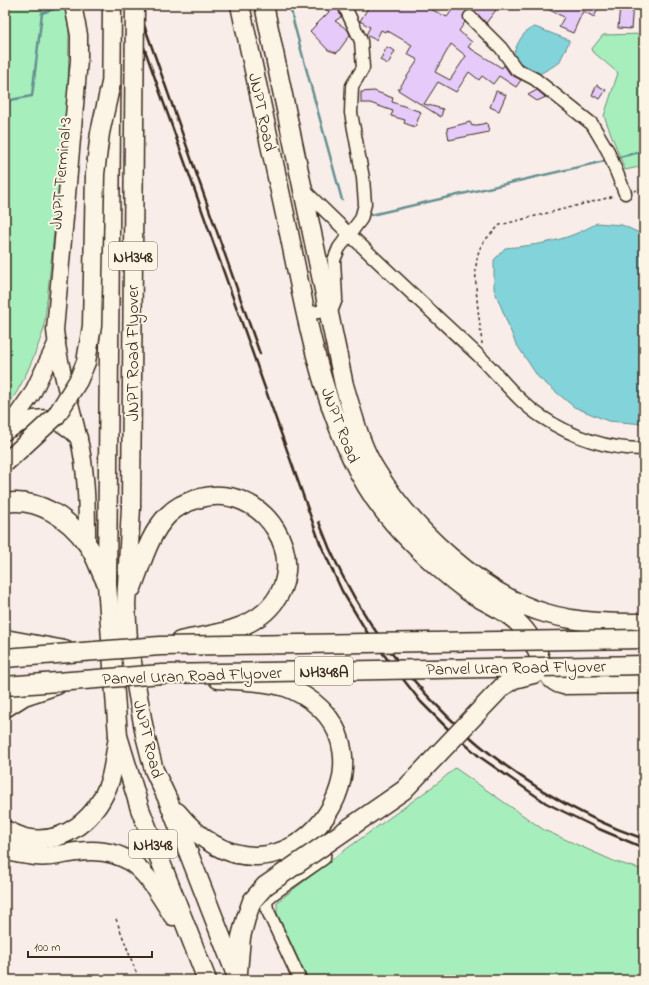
<svg xmlns="http://www.w3.org/2000/svg" width="649" height="985" viewBox="0 0 649 985" font-family="'Indie Flower',sans-serif">
	<style>
		.green { fill: #a6efbd; stroke: #708c6e }
		.water { fill: #82d3da; stroke: #668f8f }
		.lines { fill: none; stroke-linecap: round; stroke-linejoin: round }
		.stream { stroke: #668f8f; stroke-width: 2.5 }
		.building { fill: #e6cbfa; stroke: #3b2a1e; fill-rule: evenodd }
		.minor-casing { stroke: #3b2a1e; stroke-width: 15 }
		.major-casing { stroke: #3b2a1e; stroke-width: 19 }
		.highway-casing { stroke: #3b2a1e; stroke-width: 21 }
		.path { stroke: #3b2a1e; stroke-width: 1.5; stroke-dasharray: 3 3; stroke-linecap: butt }
		.minor { stroke: #fcf5e5; stroke-width: 12 }
		.major { stroke: #fcf5e5; stroke-width: 16 }
		.highway { stroke: #fcf5e5; stroke-width: 18 }
		.rail { stroke: #3b2a1e; stroke-width: 2.5 }
		.highway-bridge-casing { stroke: #3b2a1e; stroke-width: 21; stroke-linecap: butt }
		.highway-bridge { stroke: #fcf5e5; stroke-width: 18 }
		.labels { text-anchor: middle; stroke-width: 4; stroke-linejoin: round; paint-order: stroke }
		.shield { fill: #fcf5e5; stroke: #75675a; stroke-width: 1 }
		.shield-label { font-size: 16px; font-weight: bold; fill: #3b2a1e }
		.street-label { font-size: 17px; fill: #3b2a1e; stroke: #fcf5e5 }
	</style>
	<rect width="100%" height="100%" fill="#f8ede9"/>
	<filter id="ink" filterUnits="userSpaceOnUse"><feTurbulence type="fractalNoise" baseFrequency=".025" numOctaves="2"/><feDisplacementMap in="SourceGraphic" scale="8" xChannelSelector="R" yChannelSelector="G"/><feConvolveMatrix kernelMatrix="1 2 1 2 8 2 1 2 1" color-interpolation-filters="sRGB"/></filter>
	<g filter="url(#ink)">
		<!-- green -->
		<g class="green">
			<path d="M5,5H64L69,29L68,99L44,329C34,357 23,386 5,410Z"/>
			<polygon points="644,34 644,166 625,170 604,116 618,73 591,50 603,35"/>
			<polygon points="455,768 544,830 616,862 644,870 644,980 308,980 277,913 277,902 334,858 439,782"/>
		</g>
		<!-- water -->
		<g class="water">
			<path d="M535,27L569,40V42L559,63L536,76L512,61C514,49 522,30 535,27Z"/>
			<path d="M597,223L622,225L644,235V424L608,421L574,407L538,377L515,342L494,289V260L505,248C539,245 567,241 597,223Z"/>
		</g>
		<g class="lines">
			<!-- stream -->
			<g class="stream">
				<polyline points="290,5 294,24 342,200"/>
				<polyline points="5,101 32,96 42,13 66,5"/>
				<polyline points="615,158 644,151"/>
				<polyline points="371,215 609,160"/>
			</g>
		</g>
		<!-- building -->
		<g class="building">
			<polygon points="333,5 337,5 341,17 335,21 348,30 350,35 337,53 328,50 310,31 329,12 327,9"/>
			<path d="M370,5H422L447,17L456,5H490L496,10L486,23L475,11L468,10L463,15L465,22L459,31L472,42L468,47L502,68L504,65L510,74L521,80L516,87L499,76L493,84L482,76L479,80L469,72L456,92L438,82L424,104L443,109L441,117L398,90L418,60L407,54L412,45L386,30L385,32L381,30L376,40L366,35L370,27L360,21ZM451,44L466,56L450,80L435,72Z"/>
			<polygon points="539,5 600,5 594,17 583,11 573,33 559,27 564,17"/>
			<polygon points="620,5 633,5 631,29 618,28"/>
			<polygon points="387,47 395,51 388,64 380,60"/>
			<polygon points="597,85 606,90 600,99 592,95"/>
			<polygon points="537,90 545,97 546,97 537,101 528,95"/>
			<polygon points="374,91 393,98 392,102 421,112 415,127 404,123 405,120 391,116 393,111 370,103 361,103 361,92"/>
			<polygon points="496,91 506,95 499,111 490,107"/>
			<polygon points="470,122 472,126 487,123 489,132 449,140 447,128"/>
		</g>
		<g class="lines">
			<!-- minor casing -->
			<g class="minor-casing">
				<g id="minor">
					<polyline points="470,17 501,48 516,69 535,79 592,124 608,151 625,193"/>
					<path d="M303,189C360,246 420,301 479,356C500,376 517,401 542,417C572,437 607,449 644,449"/>
					<polyline points="306,314 329,310 333,307 336,299 334,260 339,248 361,219 365,204 363,178 351,113 352,86 363,68 361,41 344,5"/>
					<polyline points="300,980 267,909 266,902 271,895 324,858 325,845"/>
				</g>
			</g>
			<!-- major casing -->
			<g class="major-casing">
				<g id="major">
					<path d="M73,5L79,35V60L55,330C59,370 73,410 81,449C87,480 87,512 87,544"/>
					<path d="M10,429C37,412 57,415 79,438"/>
					<polyline points="5,432 32,394 57,342"/>
				</g>
			</g>
			<!-- highway casing -->
			<g class="highway-casing">
				<g id="highway">
					<polyline points="112,5 107,584 118,736 140,809 207,980"/>
					<path d="M240,5C256,81 272,157 289,233C307,320 328,443 386,514C406,539 439,570 466,590C481,601 502,608 516,621C522,626 527,632 531,639C541,654 543,681 563,685L644,684"/>
					<path d="M264,5L344,385C353,414 360,446 377,472C411,528 482,595 545,613C578,623 610,623 644,623"/>
					<path d="M5,503C37,497 69,518 87,544C95,554 99,569 105,580"/>
					<polyline points="131,507 126,605 128,640 145,735 154,770 168,800 238,980"/>
					<path d="M132,588C142,563 149,534 168,515C176,507 186,502 197,499C263,478 318,564 265,612C242,632 209,635 180,641"/>
					<polyline points="5,639 65,650"/>
					<polyline points="5,708 24,696 57,685"/>
					<path d="M177,812C283,942 418,748 293,690C273,681 240,681 218,679"/>
					<path d="M5,830C11,832 18,836 25,838C65,846 98,817 110,780C114,767 115,752 118,738"/>
					<path d="M5,849C11,853 21,854 29,855C45,859 60,854 77,852C131,845 147,874 173,916"/>
					<polyline points="238,972 241,937 246,918"/>
				</g>
			</g>
			<!-- path -->
			<g class="path">
				<polyline points="634,191 644,188"/>
				<path d="M482,344C480,320 471,273 479,251C482,241 493,232 500,225L615,196"/>
				<polyline points="116,919 139,980"/>
			</g>
			<!-- minor -->
			<use href="#minor" class="minor"/>
			<!-- major -->
			<use href="#major" class="major"/>
			<!-- highway -->
			<use href="#highway" class="highway"/>
			<!-- rail -->
			<g class="rail">
				<polyline points="129,5 320,543 342,591 370,637 421,702 450,731 480,757 546,803 599,829 644,848"/>
				<polyline points="137,5 260,354"/>
				<path d="M319,522C371,665 500,790 644,839"/>
			</g>
			<!-- highway-bridge casing -->
			<g class="highway-bridge-casing">
				<g id="highway-bridge">
					<polyline points="5,463 56,416 78,381 86,362 92,326 95,174 100,133 111,83"/>
					<polyline points="131,507 135,5"/>
					<polyline points="5,658 160,646 644,639"/>
					<polyline points="5,686 162,674 644,665"/>
					<polyline points="246,918 252,901 265,886 404,790 502,687 514,679 537,673"/>
				</g>
			</g>
			<!-- highway-bridge -->
			<use href="#highway-bridge" class="highway-bridge"/>
		</g>
	</g>
	<g class="labels">
		<!-- shield labels -->
		<g class="shield">
			<rect x="109" y="242" width="48" height="28" rx="3"/>
			<rect x="295" y="657" width="58" height="28" rx="3"/>
			<rect x="129" y="830" width="48" height="28" rx="3"/>
		</g>
		<g class="shield-label">
			<text x="133" y="262">NH348</text>
			<text x="324" y="677">NH348A</text>
			<text x="153" y="850">NH348</text>
		</g>
		<!-- street labels -->
		<g class="street-label">
			<text transform="translate(263 112) rotate(78)" y="6">JNPT Road</text>
			<text transform="translate(60 173) rotate(-85)" y="6">JNPT Terminal 3</text>
			<text transform="translate(132 353) rotate(-90)" y="6">JNPT Road Flyover</text>
			<text transform="translate(341 425) rotate(69)" y="6">JNPT Road</text>
			<text transform="translate(516 667) rotate(-1)" y="6">Panvel Uran Road Flyover</text>
			<text transform="translate(192 675) rotate(-2)" y="6">Panvel Uran Road Flyover</text>
			<text transform="translate(149 739) rotate(76)" y="6">JNPT Road</text>
		</g>
	</g>
	<!-- margin -->
	<rect width="649" height="985" fill="none" stroke="#fcf5e5" stroke-width="20"/>
	<rect x="10" y="10" width="629" height="965" fill="none" stroke="#3b2a1e" stroke-width="1.5" filter="url(#ink)"/>
	<!-- scale -->
	<path d="M28 951v6h124v-6" fill="none" stroke="#3b2a1e" stroke-width="2"/>
	<text x="34" y="951" font-size="12" fill="#3b2a1e" stroke="#fcf5e5" stroke-width="3" paint-order="stroke">100 m</text>
</svg>
